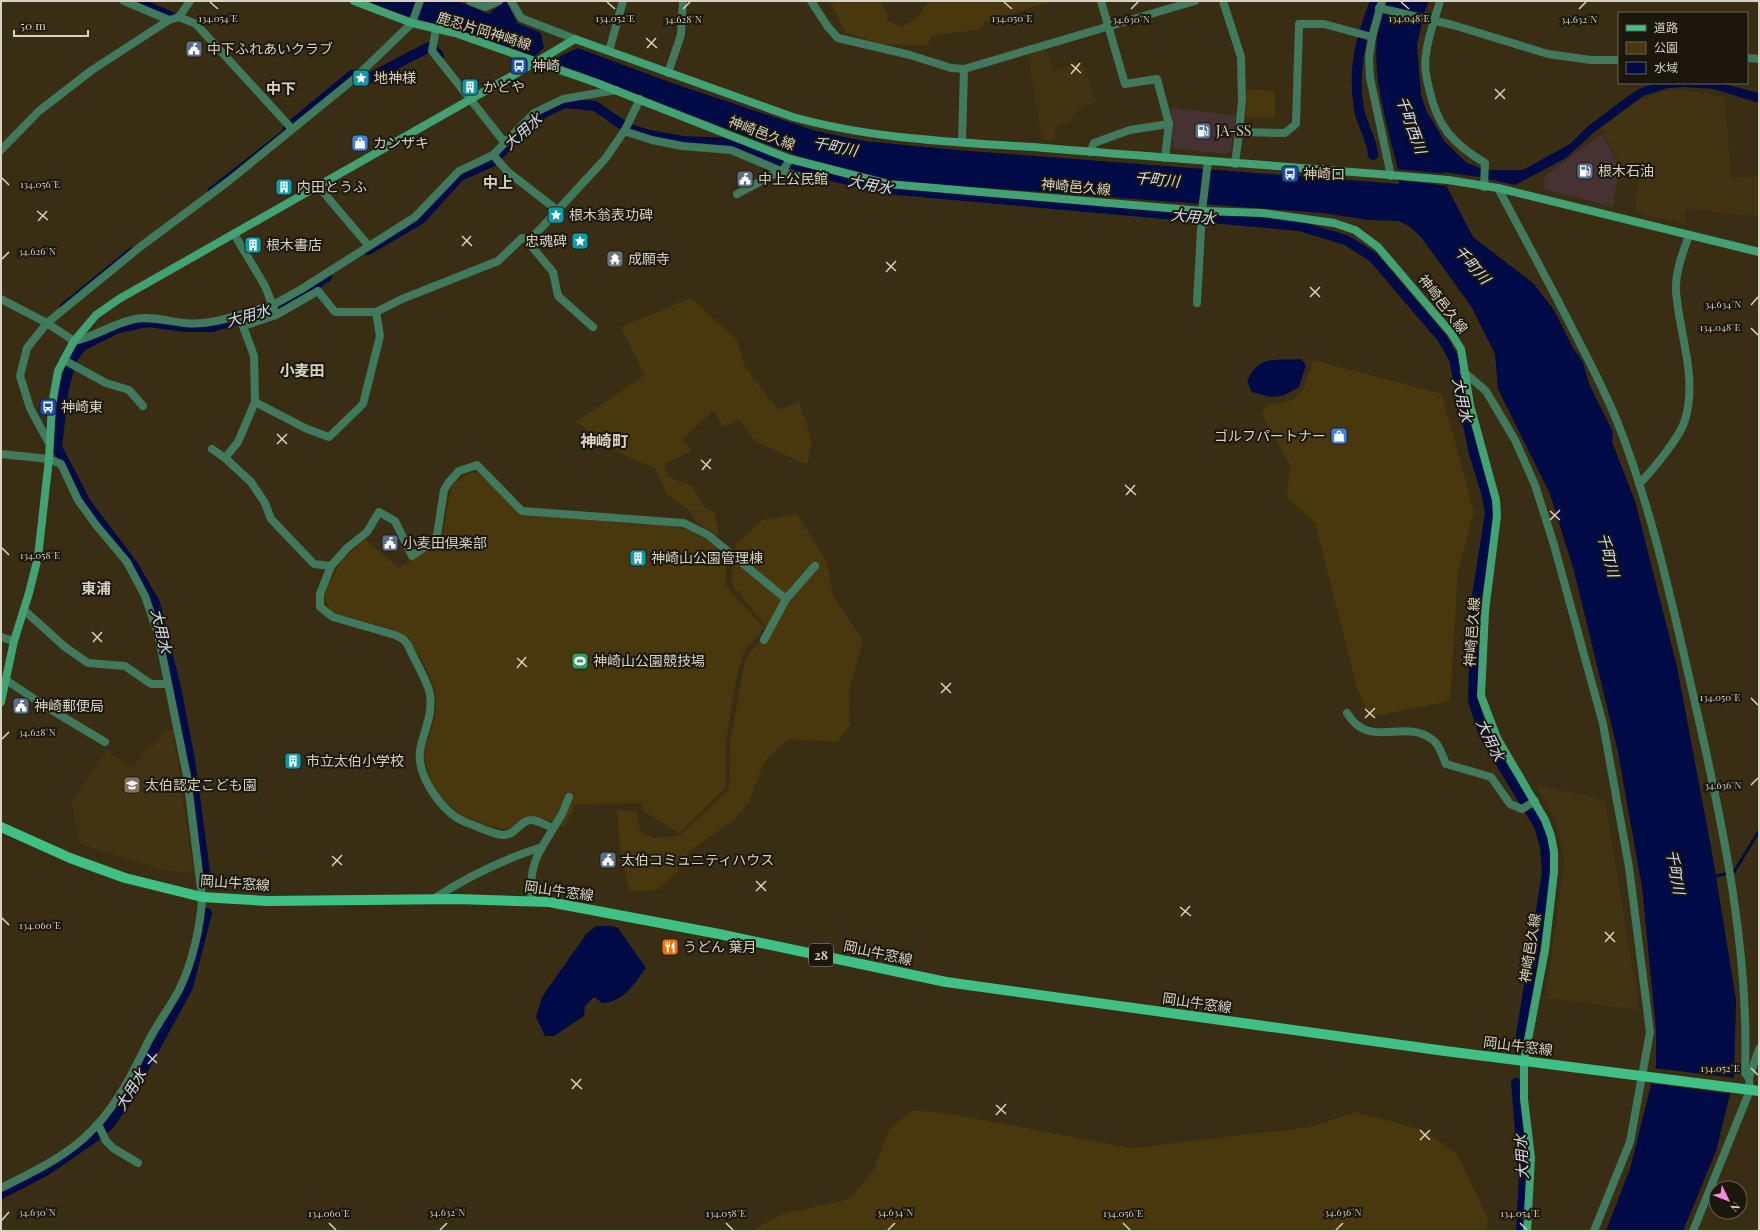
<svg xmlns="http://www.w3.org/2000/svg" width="1760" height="1232" viewBox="0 0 1760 1232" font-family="'Playfair Display','Noto Sans JP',serif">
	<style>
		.commercial { fill: #463133 }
		.built { fill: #423412 }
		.green { fill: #49380d }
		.water { fill: #000b45 }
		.pier { fill: #392e14 }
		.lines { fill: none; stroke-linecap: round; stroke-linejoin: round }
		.stream { stroke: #000b45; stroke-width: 3 }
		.canal { stroke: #000b45; stroke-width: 10 }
		.street { stroke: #41795c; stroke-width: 8 }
		.secondary { stroke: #43a274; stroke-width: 8 }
		.primary { stroke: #3fc186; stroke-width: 10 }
		.ticks { fill: none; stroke: #d8d2c3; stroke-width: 1.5 }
		.labels { text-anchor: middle; stroke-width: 4; stroke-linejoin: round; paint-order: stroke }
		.shield { fill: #1c170c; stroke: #a09a8c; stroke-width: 1 }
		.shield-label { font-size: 13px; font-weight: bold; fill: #d8d2c3 }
		.street-label { font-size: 14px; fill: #d8d2c3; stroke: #1c170c }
		.poi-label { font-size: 14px; fill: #d8d2c3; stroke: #1c170c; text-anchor: start }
		.neighbourhood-label { font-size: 15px; font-weight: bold; fill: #d8d2c3; stroke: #1c170c }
		.water-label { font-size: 15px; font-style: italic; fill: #d3dcef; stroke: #1c170c }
		.quarter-label { font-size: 16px; font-weight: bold; fill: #d8d2c3; stroke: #1c170c }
		.ticks-label { font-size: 10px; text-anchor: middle; fill: #d8d2c3; stroke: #1c170c; stroke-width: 4; stroke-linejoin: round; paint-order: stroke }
	</style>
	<rect width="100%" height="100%" fill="#392e14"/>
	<!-- commercial -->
	<g class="commercial">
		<polygon points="1171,108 1236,115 1231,151 1227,154 1176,149 1173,146"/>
		<polygon points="1602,134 1619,165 1613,207 1543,189 1545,176"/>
	</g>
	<!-- built -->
	<g class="built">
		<polygon points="1046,48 1053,71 1082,62 1096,102 1081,107 1074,115 1072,122 1056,126 1055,141 1042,140 1028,55"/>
		<polygon points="1682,90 1724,97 1732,178 1759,176 1759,216 1685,209 1685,224 1635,212 1639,169 1620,165 1602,128 1617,115 1641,100 1664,91"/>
		<polygon points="165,730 173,730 194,874 157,868 80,844 72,802 106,751 134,768 149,743 153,746"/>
		<polygon points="1536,785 1605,800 1639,1010 1546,998 1564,861 1556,821"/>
	</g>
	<!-- green -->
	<g class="green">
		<polygon points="830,1 880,1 888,14 886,20 902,27 917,18 929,1 1053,1 984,22 979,30 932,35 927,46 881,44 846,33"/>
		<polygon points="1247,89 1275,91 1275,118 1246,118"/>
		<polygon points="691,298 737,340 745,367 778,410 799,402 812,441 807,465 755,441 739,420 724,427 713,411 682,439 692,451 664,464 668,477 692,486 703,506 715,513 719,537 696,522 689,510 667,494 655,468 622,454 576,422 645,375 621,327"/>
		<polygon points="1313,360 1442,394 1474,512 1458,572 1450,701 1370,717 1357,688 1315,523 1287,497 1290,465 1262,415 1267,405 1293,400 1305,386"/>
		<polygon points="471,472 480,474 521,513 580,518 634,525 666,525 690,530 715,545 727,563 725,585 764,628 743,653 735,685 726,742 725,788 679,833 642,810 642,803 576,804 564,827 548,819 525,817 510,829 496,828 464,817 441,798 429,780 424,751 436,715 436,693 426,667 407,638 392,629 335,613 327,605 324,593 342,560 365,539 399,568 438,544 443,530 452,485"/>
		<polygon points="797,514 827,562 833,596 863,640 849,690 850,724 838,742 788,739 764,762 749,802 734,820 689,851 676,873 657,890 630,891 621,856 617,810 637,811 640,831 652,838 679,836 729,790 730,743 745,660 768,629 731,583 736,544 762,520"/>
		<polygon points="912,1110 952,1114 1131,1148 1310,1127 1355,1112 1423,1130 1457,1154 1488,1219 1486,1231 752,1231 782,1214 850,1199 874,1169 889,1130"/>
	</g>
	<!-- water -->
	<g class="water">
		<path d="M368,1H457L489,14L497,7L494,1H507L517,23L567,44L672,83L816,131L864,141L957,150L1399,184C1399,169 1394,154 1390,139C1379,91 1367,49 1387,1H1429L1424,13L1417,45L1421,95L1426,110L1445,142L1467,163L1480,168L1491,170H1523L1570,144L1587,127L1627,97L1639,89L1656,83H1720L1759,93V103L1714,89L1684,87L1668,88L1643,96L1593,133L1566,158L1515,185L1479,177L1443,172L1447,187L1473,237L1533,283L1554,310L1573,348L1583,362L1589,384L1613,432L1612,442L1635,501L1677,667L1713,858L1736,1000L1734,1078L1716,1151L1683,1231H1606L1630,1169L1656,1065V1029L1642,887L1618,752L1574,571L1550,494L1498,389L1495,354L1471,306L1421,237L1409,226L1399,221L1369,220L1323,213L894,181L798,156L577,71L468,33L396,13Z"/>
		<path d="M1301,359L1306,365L1299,387C1278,399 1276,399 1252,392L1247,381C1260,354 1274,361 1301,359Z"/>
		<path d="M596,926H611L618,928L646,968C633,985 624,1002 602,1003L594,997L585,1006L584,1016L554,1036H545L536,1017L542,997L587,933Z"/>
	</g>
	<!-- pier -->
	<g class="pier">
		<polygon points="541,33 567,44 578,48 554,59 555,63 535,56 544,48"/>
		<polygon points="1397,169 1447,174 1448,186 1398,180"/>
		<polygon points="1653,1068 1736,1078 1732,1094 1649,1083"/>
	</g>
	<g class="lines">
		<!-- stream -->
		<g class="stream">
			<polyline points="209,190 288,128"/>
			<polyline points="61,306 131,249"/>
			<polyline points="1712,877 1734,872 1759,831"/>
		</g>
		<!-- canal -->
		<g class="canal">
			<polyline points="135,1 172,17"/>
			<polyline points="357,78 364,81 429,47 434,50 439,56"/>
			<polyline points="288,128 352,75 353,76"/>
			<path d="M1373,155C1372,139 1362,125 1359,109C1352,68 1361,38 1375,1"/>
			<polyline points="368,250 421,219 460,176 492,162 527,125 545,112 565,103 595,106 627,128 649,135 683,141 732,143 755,155 787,166 886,189 1299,226 1346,240 1373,257 1442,338 1454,359 1474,453 1486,492 1490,513 1476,603 1473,700 1484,735 1539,826 1545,847 1547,873 1519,1048"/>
			<polyline points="206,879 190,760 176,688 155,603 133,565 86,503 57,447 64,388 72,359 82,346 118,328 148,322 186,327 212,327 278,308 327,277"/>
			<polyline points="1516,1083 1524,1175 1521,1231"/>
			<polyline points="1,1194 47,1170 95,1137 108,1126 126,1101 188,987 207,913"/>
		</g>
		<!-- street -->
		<g class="street">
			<polyline points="124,1 169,20"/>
			<polyline points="470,1 485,7 499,1"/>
			<polyline points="511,1 521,18 575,39"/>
			<polyline points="811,1 828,27 838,38 910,55 951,68 964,69 1195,1"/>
			<polyline points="1101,1 1125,84 1157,79 1169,124 1165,158"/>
			<polyline points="1223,1 1241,57 1242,100 1239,132 1285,133 1296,124 1299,24 1324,24 1372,37"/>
			<polyline points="1382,1 1372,37 1369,58 1370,78 1391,176"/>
			<path d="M1440,1C1435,19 1428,36 1426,54C1424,65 1426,77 1429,88C1437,126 1452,143 1485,163L1484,187"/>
			<polyline points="1379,8 1453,25 1548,54 1591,60 1619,60"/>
			<polyline points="179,17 190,1"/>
			<polyline points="436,29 432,51 505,143"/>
			<polyline points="609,51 623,1"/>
			<polyline points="1747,58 1759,59"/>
			<polyline points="668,73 681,35 683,1"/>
			<polyline points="624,131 652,140 682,146 731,150 781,171 813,180"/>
			<polyline points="962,142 964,69"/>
			<polyline points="1,150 39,111 92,70 169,20 179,17 196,24 292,129"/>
			<polyline points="1090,152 1094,143 1130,130 1169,124"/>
			<polyline points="493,155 508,172 557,210"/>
			<polyline points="1235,164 1239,132"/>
			<polyline points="318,186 368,245"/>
			<path d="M1498,188C1523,235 1548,281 1572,328C1588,359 1604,389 1617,421C1650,504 1670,594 1690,681C1719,806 1750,945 1745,1073L1749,1078"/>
			<polyline points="737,194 784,169 790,159"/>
			<polyline points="234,234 265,286 274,309"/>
			<polyline points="531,239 533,248 553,272 558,296 593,327"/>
			<path d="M1,299L47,323L74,341C95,337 114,323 135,319C151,316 167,321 184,323C202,325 221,321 238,315L243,326L276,315L318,291L335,312H376L380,336L363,404L329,437L307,429L255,402"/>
			<polyline points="1197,303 1202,211 1208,161"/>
			<polyline points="376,312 402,299 498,261 522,238 531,239 605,159 625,130 640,99"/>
			<polyline points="238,315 273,305 300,290 415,217 459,171 493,155 534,113 563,99 616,90"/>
			<polyline points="243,326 254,356 255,402 238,442 225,458 251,482 265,503 271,519 314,564 331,566"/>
			<polyline points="64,360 106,383 129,390 143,406"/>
			<polyline points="1464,372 1486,391 1515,440 1535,485 1554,545 1603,724 1629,867 1650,1032 1630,1142 1594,1231"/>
			<polyline points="49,443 30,408 20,376 27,348 47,323 140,247 230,180 354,79 412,23 420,1"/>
			<polyline points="212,449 225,458"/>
			<path d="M1,454L49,459L61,464L78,500L96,525L127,562L145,596L158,634L187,776L202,897C201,926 192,964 179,990C170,1007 158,1023 149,1040C131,1076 115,1110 84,1138C61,1159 29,1174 1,1188"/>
			<path d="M1639,484C1652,471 1678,439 1684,423C1699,380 1679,334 1676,291C1675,271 1683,253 1689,235"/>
			<polyline points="24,610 65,647 88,663 125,666 151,684 168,684"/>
			<polyline points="1,637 14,641"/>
			<polyline points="764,640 786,599 815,566"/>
			<polyline points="6,680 48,708 105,742"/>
			<path d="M1347,713C1370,752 1407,715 1435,742C1440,747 1443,757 1446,764L1491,777L1510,804L1522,809L1535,801"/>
			<path d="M553,828C547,826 538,820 531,820C520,820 516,836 502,835C493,834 474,825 465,822C442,812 417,777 420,751C423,731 433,717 430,695C429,683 413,658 408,645L403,639L395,635L333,617L320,607V594L331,566L347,548L367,532L379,512L395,521L412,556L431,543L437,535L444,490L449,482L459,471L477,465L522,511L684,523L708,535L786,599"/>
			<path d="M433,899C467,877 504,859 542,847L562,814L569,797"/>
			<path d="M532,900C529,880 532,864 542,847"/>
			<polyline points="98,1124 106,1141 113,1148 138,1163"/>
			<polyline points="1517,1157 1531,1158"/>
			<polyline points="1693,1231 1750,1090 1749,1078 1759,1049"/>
		</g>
		<!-- secondary -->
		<g class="secondary">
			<polyline points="354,1 412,23 455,33 597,83 790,159 888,184 1202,211 1263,213 1334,223 1355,230 1378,247 1451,333 1461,349 1470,405 1496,500 1497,516 1485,611 1481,696 1497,738 1545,820 1551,836 1554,852 1554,872 1545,950 1524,1061 1524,1099 1531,1158 1527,1231"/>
			<path d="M1,702L14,641L29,593L38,557L49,459L52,405L58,371L74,341L96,315L119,299L538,61L575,39L793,117C875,140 961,142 1045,148C1179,159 1314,168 1448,180L1498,188L1759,252"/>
		</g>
		<!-- primary -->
		<polyline class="primary" points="1,827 70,858 125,878 202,897 267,901 457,899 549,902 719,934 946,982 1445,1051 1759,1091"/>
	</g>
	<!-- ticks -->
	<path class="ticks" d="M210,2L218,9M607,2L615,9M1004,2L1012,9M1401,2L1409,9M683,9L690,2M1131,9L1138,2M1579,9L1586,2M646,38L657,48M647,48L656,38M1071,64L1081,73M1071,74L1080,63M1495,89L1505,99M1495,99L1505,89M2,178L9,185M37,211L48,220M38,221L47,211M462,236L472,246M462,246L471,236M2,259L9,252M886,262L896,271M886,272L896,261M1310,287L1320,297M1310,297L1320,287M1751,305L1758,297M1751,328L1758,335M277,434L287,444M277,444L287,434M701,460L711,469M702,470L711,459M1125,485L1136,495M1126,495L1135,485M1550,511L1560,520M1550,520L1560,510M2,548L9,555M92,632L102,642M93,642L102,632M517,658L527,667M517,668L526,657M941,683L951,693M941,693L951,683M1751,698L1758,705M1365,709L1375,718M1365,718L1375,708M2,739L9,732M1751,785L1758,778M332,856L342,865M332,866L342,855M756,881L766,891M756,891L766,881M1180,907L1191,916M1181,916L1190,906M2,918L9,925M1605,932L1615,942M1605,942L1614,932M147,1054L157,1063M148,1064L157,1054M1751,1068L1758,1075M571,1079L582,1089M572,1089L581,1079M996,1105L1006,1114M996,1115L1006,1104M1420,1130L1430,1140M1420,1140L1430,1130M2,1220L9,1212M329,1223L336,1230M726,1223L733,1230M1123,1223L1130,1230M1520,1223L1527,1230M440,1230L447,1223M888,1230L895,1223M1336,1230L1343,1223"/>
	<!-- icons -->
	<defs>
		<g id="civic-square" transform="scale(0.9)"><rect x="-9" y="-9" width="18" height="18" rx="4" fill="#5c6f8a" stroke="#1c170c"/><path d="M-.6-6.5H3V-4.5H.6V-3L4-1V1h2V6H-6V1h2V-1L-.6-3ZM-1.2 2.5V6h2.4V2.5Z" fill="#fff"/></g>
		<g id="bus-square" transform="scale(0.9)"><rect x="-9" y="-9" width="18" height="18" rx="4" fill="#1a4fb4" stroke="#1c170c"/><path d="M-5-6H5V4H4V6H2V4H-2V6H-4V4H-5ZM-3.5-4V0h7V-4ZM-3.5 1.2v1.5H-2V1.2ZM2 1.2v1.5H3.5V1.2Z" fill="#fff"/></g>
		<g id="sight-square" transform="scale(0.9)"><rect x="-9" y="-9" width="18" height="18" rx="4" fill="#0f9aa8" stroke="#1c170c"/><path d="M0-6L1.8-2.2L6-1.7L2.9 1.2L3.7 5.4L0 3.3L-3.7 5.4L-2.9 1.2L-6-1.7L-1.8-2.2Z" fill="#fff"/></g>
		<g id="building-square" transform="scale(0.9)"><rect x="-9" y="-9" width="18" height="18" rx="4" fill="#0f9aa8" stroke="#1c170c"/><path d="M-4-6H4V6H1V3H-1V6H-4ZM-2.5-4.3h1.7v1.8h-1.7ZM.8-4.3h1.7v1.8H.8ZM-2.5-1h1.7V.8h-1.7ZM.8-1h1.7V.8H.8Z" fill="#fff"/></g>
		<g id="fuel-square" transform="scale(0.9)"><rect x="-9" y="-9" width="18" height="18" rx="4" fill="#5c6f8a" stroke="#1c170c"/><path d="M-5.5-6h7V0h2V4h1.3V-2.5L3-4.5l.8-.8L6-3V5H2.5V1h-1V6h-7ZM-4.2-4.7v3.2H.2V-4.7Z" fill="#fff"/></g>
		<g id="shop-square" transform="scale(0.9)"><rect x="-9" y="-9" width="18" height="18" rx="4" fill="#3f7fe0" stroke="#1c170c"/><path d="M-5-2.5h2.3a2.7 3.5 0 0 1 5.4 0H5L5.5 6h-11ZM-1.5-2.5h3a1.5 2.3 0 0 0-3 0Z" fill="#fff"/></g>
		<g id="temple-square" transform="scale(0.9)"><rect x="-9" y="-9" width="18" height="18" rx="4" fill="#6b7280" stroke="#1c170c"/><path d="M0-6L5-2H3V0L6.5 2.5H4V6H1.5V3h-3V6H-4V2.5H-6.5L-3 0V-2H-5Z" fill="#fff"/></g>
		<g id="stadium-square" transform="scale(0.9)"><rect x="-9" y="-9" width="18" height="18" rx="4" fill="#2e9e5b" stroke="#1c170c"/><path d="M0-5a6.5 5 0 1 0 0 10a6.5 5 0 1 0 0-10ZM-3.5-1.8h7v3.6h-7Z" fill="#fff"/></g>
		<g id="school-square" transform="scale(0.9)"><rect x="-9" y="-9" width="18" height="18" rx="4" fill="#8d6e63" stroke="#1c170c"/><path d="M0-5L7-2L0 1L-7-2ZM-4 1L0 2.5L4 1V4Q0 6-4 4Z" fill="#fff"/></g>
		<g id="restaurant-square" transform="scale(0.9)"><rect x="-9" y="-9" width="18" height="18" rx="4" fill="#e8710a" stroke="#1c170c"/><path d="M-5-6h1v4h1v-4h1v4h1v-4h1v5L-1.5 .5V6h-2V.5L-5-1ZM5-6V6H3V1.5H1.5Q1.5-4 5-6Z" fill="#fff"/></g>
	</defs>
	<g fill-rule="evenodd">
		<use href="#civic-square" x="194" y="49"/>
		<use href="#bus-square" x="519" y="66"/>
		<use href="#sight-square" x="361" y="78"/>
		<use href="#building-square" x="470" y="87"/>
		<use href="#fuel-square" x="1203" y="131"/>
		<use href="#shop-square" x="360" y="143"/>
		<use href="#fuel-square" x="1585" y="171"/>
		<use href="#bus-square" x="1290" y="174"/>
		<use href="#civic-square" x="745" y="179"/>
		<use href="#building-square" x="284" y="187"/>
		<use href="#sight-square" x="556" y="215"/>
		<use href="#sight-square" x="580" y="241"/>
		<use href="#building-square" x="253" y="245"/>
		<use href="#temple-square" x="615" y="259"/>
		<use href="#bus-square" x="48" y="407"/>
		<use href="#shop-square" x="1339" y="436"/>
		<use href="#civic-square" x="390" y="543"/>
		<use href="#building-square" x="638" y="558"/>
		<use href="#stadium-square" x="580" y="661"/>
		<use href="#civic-square" x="21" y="706"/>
		<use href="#building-square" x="293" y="761"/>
		<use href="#school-square" x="132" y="785"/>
		<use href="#civic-square" x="608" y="860"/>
		<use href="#restaurant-square" x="670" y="947"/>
	</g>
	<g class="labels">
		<!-- shield labels -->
		<rect class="shield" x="809" y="944" width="24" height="22" rx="3"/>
		<g class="shield-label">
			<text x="821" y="960">28</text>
		</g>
		<!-- street labels -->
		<g class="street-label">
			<text transform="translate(484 31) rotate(17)" y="5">鹿忍片岡神崎線</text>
			<text transform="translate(762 133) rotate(21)" y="5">神崎邑久線</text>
			<text transform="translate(1076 187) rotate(5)" y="5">神崎邑久線</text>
			<text transform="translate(1443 304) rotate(52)" y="5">神崎邑久線</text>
			<text transform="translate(1472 632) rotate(-86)" y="5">神崎邑久線</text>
			<text transform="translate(235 883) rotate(4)" y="5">岡山牛窓線</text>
			<text transform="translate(559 891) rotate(8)" y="5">岡山牛窓線</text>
			<text transform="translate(1530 948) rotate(-81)" y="5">神崎邑久線</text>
			<text transform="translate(878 953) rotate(12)" y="5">岡山牛窓線</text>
			<text transform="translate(1197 1003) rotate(8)" y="5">岡山牛窓線</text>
			<text transform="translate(1518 1046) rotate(7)" y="5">岡山牛窓線</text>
		</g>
		<!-- poi labels -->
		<g class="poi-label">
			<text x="207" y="54">中下ふれあいクラブ</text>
			<text x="532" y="71">神崎</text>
			<text x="374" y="83">地神様</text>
			<text x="483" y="92">かどや</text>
			<text x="1216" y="136">JA-SS</text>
			<text x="373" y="148">カンザキ</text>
			<text x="1598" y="176">根木石油</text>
			<text x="1303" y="179">神崎口</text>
			<text x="758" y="184">中上公民館</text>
			<text x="297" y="192">内田とうふ</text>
			<text x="569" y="220">根木翁表功碑</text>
			<text x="567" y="246" text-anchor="end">忠魂碑</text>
			<text x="266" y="250">根木書店</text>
			<text x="628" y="264">成願寺</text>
			<text x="61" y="412">神崎東</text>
			<text x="1326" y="441" text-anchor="end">ゴルフパートナー</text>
			<text x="403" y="548">小麦田倶楽部</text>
			<text x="651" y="563">神崎山公園管理棟</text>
			<text x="593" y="666">神崎山公園競技場</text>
			<text x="34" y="711">神崎郵便局</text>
			<text x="306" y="766">市立太伯小学校</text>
			<text x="145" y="790">太伯認定こども園</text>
			<text x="621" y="865">太伯コミュニティハウス</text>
			<text x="683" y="952">うどん 葉月</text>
		</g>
		<!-- neighbourhood labels -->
		<g class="neighbourhood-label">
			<text x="281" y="94">中下</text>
			<text x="498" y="188">中上</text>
			<text x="302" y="376">小麦田</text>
			<text x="96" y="594">東浦</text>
		</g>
		<!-- water labels -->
		<g class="water-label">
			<text transform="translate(1411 125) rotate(70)" y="5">千町西川</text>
			<text transform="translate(523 132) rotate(-42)" y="5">大用水</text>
			<text transform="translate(835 147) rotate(11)" y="5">千町川</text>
			<text transform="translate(1157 180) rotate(5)" y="5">千町川</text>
			<text transform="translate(870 185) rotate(11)" y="5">大用水</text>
			<text transform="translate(1193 217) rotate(5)" y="5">大用水</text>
			<text transform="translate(1472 265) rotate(48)" y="5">千町川</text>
			<text transform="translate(248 316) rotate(-16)" y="5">大用水</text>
			<text transform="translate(1462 400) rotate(78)" y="5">大用水</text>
			<text transform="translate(1608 555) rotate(75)" y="5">千町川</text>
			<text transform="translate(161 631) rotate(77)" y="5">大用水</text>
			<text transform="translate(1490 740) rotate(64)" y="5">大用水</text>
			<text transform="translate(1675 872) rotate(80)" y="5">千町川</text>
			<text transform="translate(131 1090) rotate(-59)" y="5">大用水</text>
			<text transform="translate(1522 1157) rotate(-93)" y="5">大用水</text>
		</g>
		<!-- quarter labels -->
		<g class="quarter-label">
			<text x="604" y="447">神崎町</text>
		</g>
	</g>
	<g class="ticks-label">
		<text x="615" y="22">134.052°E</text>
		<text x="1012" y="22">134.050°E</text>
		<text x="218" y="22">134.054°E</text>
		<text x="1409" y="22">134.048°E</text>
		<text x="683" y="23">34.628°N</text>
		<text x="1131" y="23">34.630°N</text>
		<text x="1579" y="23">34.632°N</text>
		<text x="40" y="188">134.056°E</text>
		<text x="37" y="255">34.626°N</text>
		<text x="1723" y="308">34.634°N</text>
		<text x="1720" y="331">134.048°E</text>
		<text x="40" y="559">134.058°E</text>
		<text x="1720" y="701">134.050°E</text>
		<text x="37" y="736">34.628°N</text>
		<text x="1723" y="789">34.636°N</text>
		<text x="40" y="929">134.060°E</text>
		<text x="1720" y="1072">134.052°E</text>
		<text x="37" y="1216">34.630°N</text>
		<text x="447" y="1216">34.632°N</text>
		<text x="895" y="1216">34.634°N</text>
		<text x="1343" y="1216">34.636°N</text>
		<text x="329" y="1217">134.060°E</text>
		<text x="726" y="1217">134.058°E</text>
		<text x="1123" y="1217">134.056°E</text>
		<text x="1520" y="1217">134.054°E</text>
	</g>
	<!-- border -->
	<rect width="1760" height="1232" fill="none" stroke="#d8d2c3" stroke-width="4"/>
	<!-- legend -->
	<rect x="1618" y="12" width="130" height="72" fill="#1c170c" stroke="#676255"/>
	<rect x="1626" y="25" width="20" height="6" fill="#3fc186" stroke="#676255"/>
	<text x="1654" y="32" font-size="12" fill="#d8d2c3">道路</text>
	<rect x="1626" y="42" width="20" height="12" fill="#49380d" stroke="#676255"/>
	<text x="1654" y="52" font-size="12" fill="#d8d2c3">公園</text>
	<rect x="1626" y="62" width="20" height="12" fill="#000b45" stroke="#676255"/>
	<text x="1654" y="72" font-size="12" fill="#d8d2c3">水域</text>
	<!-- north arrow -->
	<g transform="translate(1728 1200) rotate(133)"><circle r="19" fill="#1c170c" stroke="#676255"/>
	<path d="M0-3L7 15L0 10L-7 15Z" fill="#fb86e4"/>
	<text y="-6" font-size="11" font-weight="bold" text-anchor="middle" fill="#d8d2c3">N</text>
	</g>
	<!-- scale -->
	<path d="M14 30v6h74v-6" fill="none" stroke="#d8d2c3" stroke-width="2"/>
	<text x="20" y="30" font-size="12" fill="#d8d2c3" stroke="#1c170c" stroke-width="3" paint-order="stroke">50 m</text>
</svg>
